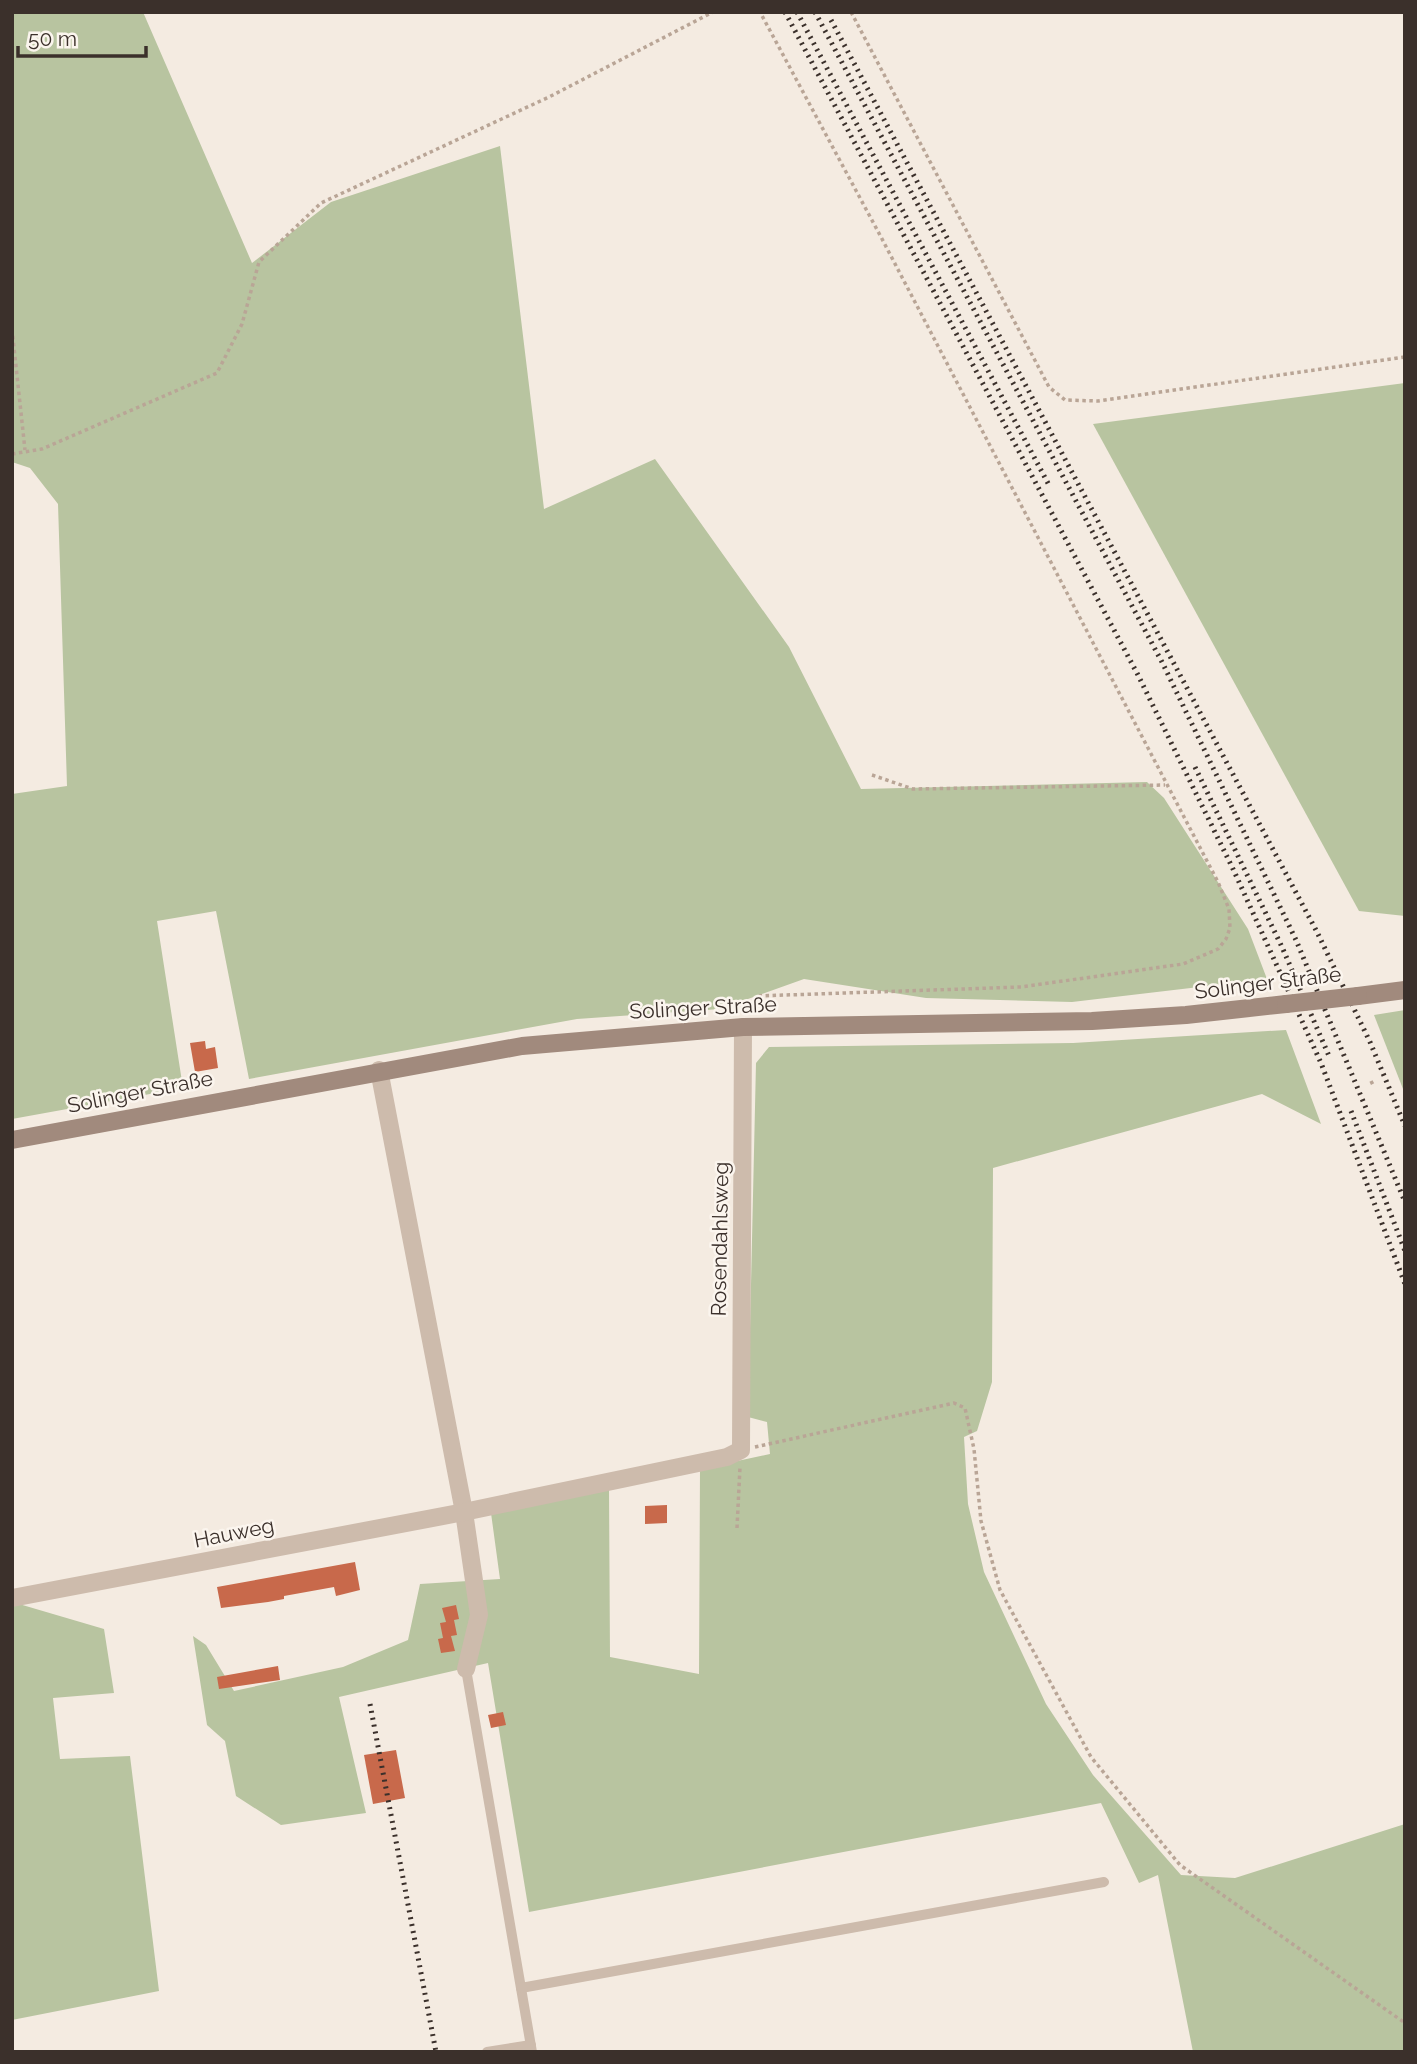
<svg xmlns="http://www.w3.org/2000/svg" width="1417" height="2064" viewBox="0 0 1417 2064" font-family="Raleway,sans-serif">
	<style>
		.green { fill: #b8c4a0 }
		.building { fill: #c8694b }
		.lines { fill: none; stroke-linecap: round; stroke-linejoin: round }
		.path { stroke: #b9a596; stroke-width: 3.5; stroke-dasharray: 3.5 3.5; stroke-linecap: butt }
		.lane { stroke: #cdbbac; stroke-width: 10 }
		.street { stroke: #cdbbac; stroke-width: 18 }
		.secondary { stroke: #a18a7d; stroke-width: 18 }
		.rail { stroke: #3b302b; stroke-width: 5; stroke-dasharray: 2 5; stroke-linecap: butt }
		.secondary-bridge { stroke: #a18a7d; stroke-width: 18 }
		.labels { text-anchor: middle; stroke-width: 5; stroke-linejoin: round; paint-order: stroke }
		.street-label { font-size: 21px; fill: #3b302b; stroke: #fbf5ee }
	</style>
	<rect width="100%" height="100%" fill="#f4ebe1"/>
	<!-- green -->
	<g class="green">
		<polygon points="12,12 143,12 252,263 331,202 500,146 544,509 655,459 789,647 861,789 1147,782 1164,798 1248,929 1267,979 1072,1002 926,998 804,979 720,1009 577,1019 249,1079 216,911 157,921 183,1088 12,1119 12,794 67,786 58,504 30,468 12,462"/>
		<polygon points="1405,383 1405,916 1359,911 1093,424"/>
		<polygon points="1405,1010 1405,1094 1374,1015"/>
		<polygon points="1286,1030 1321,1124 1262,1094 993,1168 992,1382 977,1431 964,1437 968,1504 984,1572 1046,1704 1093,1775 1181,1875 1235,1878 1405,1824 1405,2052 1193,2052 1158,1875 1139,1883 1101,1803 529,1912 488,1663 339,1697 366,1813 281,1825 236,1796 225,1741 207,1725 193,1636 206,1645 234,1691 343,1667 408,1640 420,1584 500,1579 491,1513 609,1488 610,1657 699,1674 700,1469 770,1454 767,1422 748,1417 756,1063 769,1047 1073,1043"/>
		<polygon points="19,1604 104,1629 114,1693 53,1698 60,1759 130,1756 159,1991 12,2020 12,1605"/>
	</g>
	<!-- building -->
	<g class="building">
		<polygon points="205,1041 206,1049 215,1047 218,1068 195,1072 190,1043"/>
		<polygon points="667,1505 667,1523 645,1524 645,1506"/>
		<polygon points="355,1562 360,1590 336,1596 334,1587 284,1596 284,1599 268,1602 221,1608 217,1587"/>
		<polygon points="456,1605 459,1619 454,1620 457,1635 451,1636 455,1651 441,1653 438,1639 443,1638 440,1623 446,1622 442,1608"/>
		<polygon points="278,1666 280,1680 219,1689 217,1677"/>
		<polygon points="503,1712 506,1725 491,1728 488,1715"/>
		<polygon points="396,1750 405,1798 373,1804 364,1755"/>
	</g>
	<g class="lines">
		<!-- path -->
		<g class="path">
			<polyline points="851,12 1049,387 1065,400 1098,401 1405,357"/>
			<polyline points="12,329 25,450"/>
			<polyline points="12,454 42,449 217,373 242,324 259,262 321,203 549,97 713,12"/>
			<polyline points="872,775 913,789 1165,785"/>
			<polyline points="746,1012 757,996 1021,987 1183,964 1218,949 1226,939 1230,928 1229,909 1218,882 881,237 760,12"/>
			<polyline points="1371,1081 1374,1087"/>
			<polyline points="755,1447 954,1403 965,1408 974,1449 981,1521 1000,1590 1091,1757 1180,1865 1405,2023"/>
			<polyline points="737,1528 740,1467"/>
		</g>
		<!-- lane -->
		<g class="lane">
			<polyline points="466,1669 532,2052"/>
			<polyline points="521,1988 1104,1882"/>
			<polyline points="487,2052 531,2045"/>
		</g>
		<!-- street -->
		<g class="street">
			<polyline points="379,1070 464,1512 479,1615 466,1669"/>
			<polyline points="12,1598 464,1512 727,1457 741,1450 743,1027"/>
		</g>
		<!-- secondary -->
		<g class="secondary">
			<polyline points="1358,996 1405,990"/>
			<polyline points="12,1140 522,1046 743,1027 1092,1021 1186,1015 1286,1004"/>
		</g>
		<!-- rail -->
		<g class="rail">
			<polyline points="785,12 1138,675 1234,871 1321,1063 1405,1284"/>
			<polyline points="797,12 1050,487"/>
			<polyline points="815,12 1163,664 1296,940 1405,1202"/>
			<polyline points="831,20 1317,932 1370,1042 1405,1126"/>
			<polyline points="1195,767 1282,947 1329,1056"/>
			<polyline points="1351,1111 1405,1251"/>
			<polyline points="370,1704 436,2052"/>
		</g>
		<!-- secondary-bridge -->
		<polyline class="secondary-bridge" points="1286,1004 1358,996"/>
	</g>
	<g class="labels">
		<!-- street labels -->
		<g class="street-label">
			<text transform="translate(1268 983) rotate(-7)" y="7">Solinger Straße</text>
			<text transform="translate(703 1008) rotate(-3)" y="7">Solinger Straße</text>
			<text transform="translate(140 1092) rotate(-11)" y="7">Solinger Straße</text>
			<text transform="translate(720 1239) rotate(-89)" y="7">Rosendahlsweg</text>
			<text transform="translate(234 1533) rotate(-11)" y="7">Hauweg</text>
		</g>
	</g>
	<!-- border -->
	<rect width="1417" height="2064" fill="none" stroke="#3b302b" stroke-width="28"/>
	<!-- scale -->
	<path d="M18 46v10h128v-10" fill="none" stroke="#3b302b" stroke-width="3.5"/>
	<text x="28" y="46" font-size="21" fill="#3b302b" stroke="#fbf5ee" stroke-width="5" paint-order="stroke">50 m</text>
</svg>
